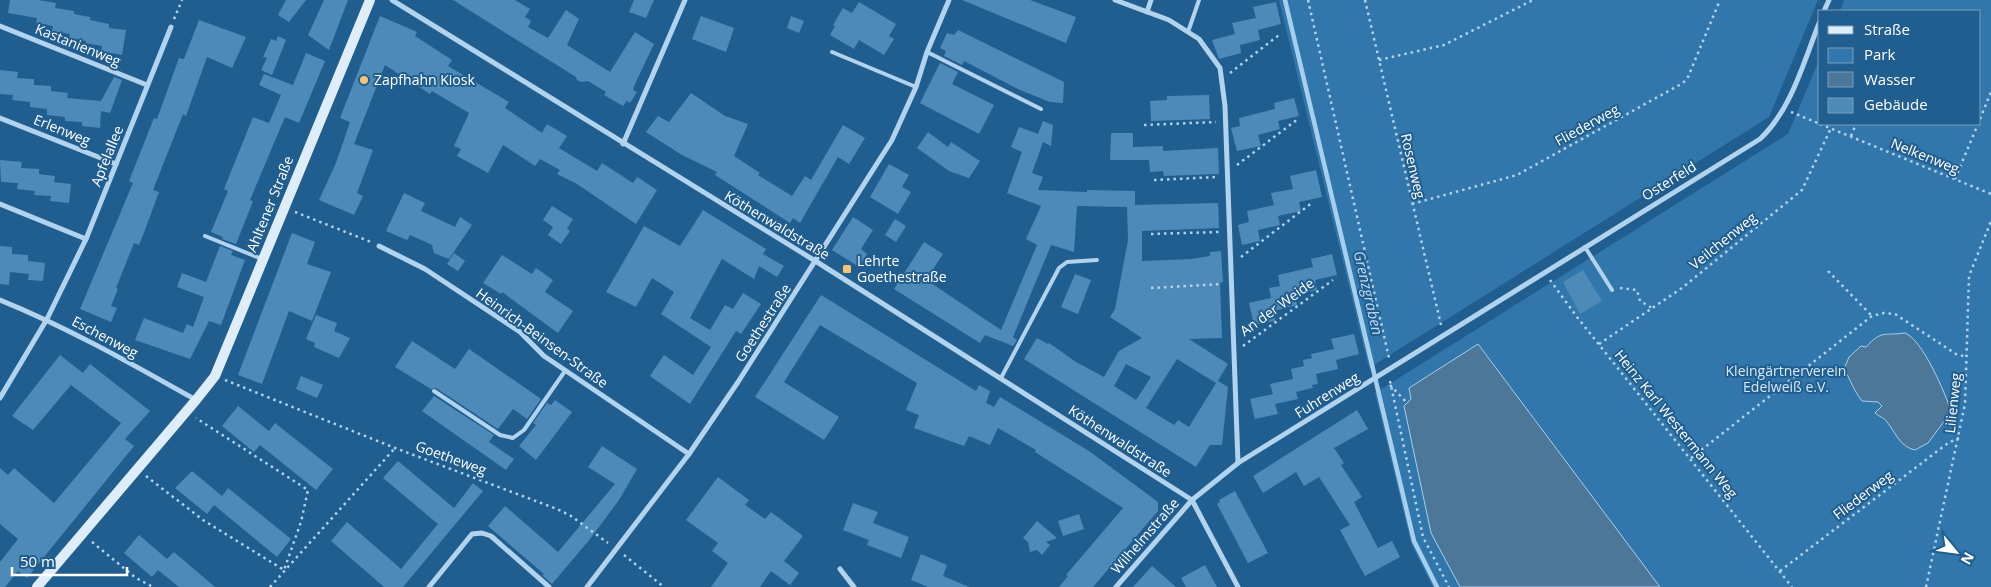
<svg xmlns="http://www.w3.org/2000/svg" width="1991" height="587" viewBox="0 0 1991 587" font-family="'Open Sans',sans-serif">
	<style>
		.green { fill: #3277ab }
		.water { fill: #4c7799; stroke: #a6cfee }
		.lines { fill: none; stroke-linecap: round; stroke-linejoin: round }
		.stream { stroke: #a6cfee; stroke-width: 4.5 }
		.building { fill: #4e8ab8; fill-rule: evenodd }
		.path { stroke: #b2d3ed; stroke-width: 2.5; stroke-dasharray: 2.5 4; stroke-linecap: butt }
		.service { stroke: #b2d3ed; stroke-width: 4 }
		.minor { stroke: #b2d3ed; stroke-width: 5 }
		.secondary { stroke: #deedfa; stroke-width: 10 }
		.poi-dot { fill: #f9c374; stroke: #215e90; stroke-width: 2 }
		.labels { text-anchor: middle; stroke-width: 4; stroke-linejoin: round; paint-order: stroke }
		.street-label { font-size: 14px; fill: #fff; stroke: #215e90 }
		.poi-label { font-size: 14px; fill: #fff; stroke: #215e90; text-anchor: start }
		.park-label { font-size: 14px; fill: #d7eaf9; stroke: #215e90 }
		.water-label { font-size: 15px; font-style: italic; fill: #bedcf3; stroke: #215e90 }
	</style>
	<rect width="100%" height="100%" fill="#215e90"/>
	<!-- green -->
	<g class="green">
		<polygon points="1279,0 1818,0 1769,117 1369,368"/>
		<polygon points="1844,0 1991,0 1991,587 1433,587 1411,543 1375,393 1788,134 1820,58 1820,124 1980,124 1980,11 1840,11"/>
	</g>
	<!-- water -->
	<g class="water">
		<path d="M1905,333C1922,339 1946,394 1951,412L1928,443L1915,450C1900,447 1896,433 1887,422C1884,417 1879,417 1875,413L1882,406L1878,402L1862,401C1854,391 1851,381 1844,369L1849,357L1861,346L1866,347C1882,330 1882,336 1905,333Z"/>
		<polygon points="1478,344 1660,587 1460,587 1431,533 1404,406 1411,399 1409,388"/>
	</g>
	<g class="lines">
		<!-- stream -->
		<polyline class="stream" points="1285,0 1414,541 1437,587"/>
	</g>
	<!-- building -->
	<g class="building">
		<polygon points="10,0 38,0 56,3 55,8 74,11 74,14 90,17 90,20 109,24 109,28 126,30 122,55 101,51 102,46 86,43 86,41 69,38 70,34 52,31 53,26 36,23 37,18 8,13"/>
		<polygon points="286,0 306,0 289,22 278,15"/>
		<polygon points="324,0 348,0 329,50 308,35"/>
		<polygon points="453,0 515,0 530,9 525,17 531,21 528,27 548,38 566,10 579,19 567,45 610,72 635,32 654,44 635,84 633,90 637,92 630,103 627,101 623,106 604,95 606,92 588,81 581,82 577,80 576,77"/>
		<polygon points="634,0 654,0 646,18 629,12"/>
		<polygon points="962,0 1030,0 1076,17 1066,43"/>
		<polygon points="859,2 896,24 889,36 894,39 884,55 859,40 854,49 830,35 835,26 833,25 843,8 852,13"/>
		<polygon points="1276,2 1281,24 1258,30 1260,40 1240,45 1241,53 1219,59 1212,40 1235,34 1232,23 1256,18 1253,7"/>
		<polygon points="380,16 417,32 415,36 452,60 448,66 509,102 505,108 542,133 547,124 567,136 559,148 597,171 602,163 633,183 637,177 657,190 636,224 577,184 557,174 560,170 540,159 535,166 503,145 488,173 457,156 461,149 454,146 469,113 432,91 430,94 385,65 354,144 373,150 357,193 363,196 354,215 319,200 336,163 350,122 340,118"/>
		<polygon points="701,16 734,28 726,52 692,39"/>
		<polygon points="791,16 804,21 799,33 787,28"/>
		<polygon points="199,20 246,37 232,68 207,57 186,116 183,114 153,190 159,192 145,230 139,245 134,243 116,288 118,289 111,306 117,308 111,322 80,309 133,183 129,181 154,118 157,119 179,58 184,59"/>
		<polygon points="958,30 1064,82 1063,103 1050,102 1020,90 964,61 962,65 944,56 946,51 940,48 947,33 954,35"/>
		<polygon points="278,36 286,40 272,75 261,70 267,58 263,57 271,39 276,41"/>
		<polygon points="306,53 325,61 299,123 285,117 250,200 253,201 236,244 222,239 223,237 211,232 228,191 224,189 253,117 269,123 281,95 259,85 264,74 293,85"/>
		<polygon points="940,63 958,72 952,84 994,105 979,134 920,103"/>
		<polygon points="0,70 18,72 17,78 34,79 34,85 51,86 51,91 68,93 67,98 101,101 114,77 122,80 110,113 101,111 100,128 82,126 82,122 65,121 65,117 47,115 47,109 30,107 30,102 12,100 13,95 0,94"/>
		<polygon points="691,93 725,116 748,124 734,156 760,173 758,175 792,196 805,176 811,180 843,125 865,138 849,164 838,157 800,223 793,218 790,223 715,175 717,172 682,155 646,132 658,116 669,122"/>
		<polygon points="1209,95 1210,119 1151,121 1150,101 1167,100 1167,96"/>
		<polygon points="1294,98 1299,116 1278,121 1280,129 1258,135 1261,146 1237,151 1231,128 1240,126 1239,118 1275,109 1274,103"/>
		<path d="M1043,121L1053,125L1051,146L1043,142L1032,173L1043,177L1038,190L1087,192V190L1135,191V205L1218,203L1219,228L1142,231V261L1191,259L1210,256V252L1221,251L1223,282L1220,283L1222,338L1189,339L1228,364L1218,381L1228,387L1222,445H1210L1196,467L1024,359L1037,338L1048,344L1049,343L1076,362L1104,377L1119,351L1142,338L1110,317L1115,309L1128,240L1127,207L1077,206L1074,252L1051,245L1013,337L1017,340L1013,346L985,335L980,343L894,289L924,242L943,254L928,277L933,280L931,283L1001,330L1037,245L1026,239L1041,206L1007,193L1022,152L1011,147L1019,127L1038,134ZM1177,359L1216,383L1189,427L1178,420L1174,425L1146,408ZM1126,364L1151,377L1136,400L1114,386Z"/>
		<polygon points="928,132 948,147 951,142 980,161 969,178 949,171 917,148"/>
		<polygon points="1111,133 1133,133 1133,147 1163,146 1163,151 1218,148 1219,174 1164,176 1163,171 1150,172 1149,160 1110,160"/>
		<polygon points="0,160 22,162 21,168 39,169 39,174 55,176 54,182 71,184 69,203 50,201 51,196 34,195 35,191 17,189 18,183 1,182"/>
		<polygon points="889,164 909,175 902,187 911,192 898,214 870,197"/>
		<polygon points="1316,170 1322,197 1299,202 1301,211 1278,216 1280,225 1258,230 1260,241 1242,245 1238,225 1249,222 1247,211 1274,205 1271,193 1293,189 1290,176"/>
		<polygon points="404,193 425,203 421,211 455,227 460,217 472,225 449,259 434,253 432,245 410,235 407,240 386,231"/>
		<polygon points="552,206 573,219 567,229 570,231 561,244 548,235 553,227 543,220"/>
		<polygon points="703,210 766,249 763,254 784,266 777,277 759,266 754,279 722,259 690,318 710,330 725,305 733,309 743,293 761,304 741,334 736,331 690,404 650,376 664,355 693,375 711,347 661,314 674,292 652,278 636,307 606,292 644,226 680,246"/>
		<polygon points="853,217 873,230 861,249 867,254 859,267 832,250"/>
		<polygon points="895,219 906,226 896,242 885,235"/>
		<polygon points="292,233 315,242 307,264 331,272 312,321 289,311 262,384 238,375"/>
		<polygon points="0,246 12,247 12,254 28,255 28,261 45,263 43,281 28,280 29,274 10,272 9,285 0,284"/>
		<polygon points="220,246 233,251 231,255 245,260 221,325 209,321 190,359 135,340 144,318 183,333 187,324 193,327 204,297 177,287 182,273 206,282"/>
		<polygon points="454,253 465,261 458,271 447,264"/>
		<polygon points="1332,254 1337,275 1315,280 1317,290 1295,295 1297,305 1273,311 1275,321 1254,325 1249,303 1271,298 1269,288 1280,286 1278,275 1313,267 1311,259"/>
		<polygon points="502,255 532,274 536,268 553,280 545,292 573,311 558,333 502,292 501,294 483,283"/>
		<polygon points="1583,270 1602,301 1580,314 1563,282"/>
		<polygon points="1075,274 1091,280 1078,314 1061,307"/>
		<polygon points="821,295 976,391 979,385 990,391 986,403 994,407 1000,397 1089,451 1158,502 1158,511 1093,587 1059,587 1068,576 1066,575 1123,508 1035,452 1036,450 998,428 990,445 969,436 964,446 914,428 919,415 906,410 917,383 820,325 784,382 839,417 824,440 755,397"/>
		<polygon points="316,315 337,323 334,331 350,338 339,358 314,347 315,343 306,339"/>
		<polygon points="1354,334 1359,354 1336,360 1338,369 1316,374 1318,384 1312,385 1313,388 1296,392 1298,399 1275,404 1278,414 1255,419 1250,399 1273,394 1274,397 1270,384 1293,379 1291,369 1304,366 1303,360 1312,358 1311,354 1334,349 1331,339"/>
		<polygon points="412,341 455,369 469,349 541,399 527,419 513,409 498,429 436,388 431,389 395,367"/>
		<polygon points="60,355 83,373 90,364 150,411 125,439 134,446 27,578 18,571 5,587 0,587 0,562 18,539 0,524 0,468 8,475 14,468 54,503 121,423 71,385 33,430 12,416"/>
		<polygon points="301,376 323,385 317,398 296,389"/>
		<polygon points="434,396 494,435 489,442 514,459 506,470 422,411"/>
		<polygon points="555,400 572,412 536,460 519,446 536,425 533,423 547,403 551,405"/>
		<polygon points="238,406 269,431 275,423 333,469 316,490 260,445 254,452 222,426"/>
		<polygon points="1357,410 1368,429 1334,448 1344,463 1341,465 1362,497 1354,502 1378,548 1392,541 1400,557 1365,576 1340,530 1350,525 1319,477 1304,486 1296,472 1263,493 1253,476"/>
		<polygon points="602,446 637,469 619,500 590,539 552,584 542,575 544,574 488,526 505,506 558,552 615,484 588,467"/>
		<polygon points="398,461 454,508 473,483 483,491 403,587 384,587 331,541 347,522 401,569 438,524 383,478"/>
		<polygon points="192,471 222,496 228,488 291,539 277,557 214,505 207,514 175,488"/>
		<polygon points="718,477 749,500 745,505 765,519 771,512 803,536 784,561 799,573 790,585 771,571 760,587 711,587 728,563 712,551 718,543 686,520"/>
		<polygon points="1235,491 1268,553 1248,563 1217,504 1220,502 1219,500"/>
		<polygon points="853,503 878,512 873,523 909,537 901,558 867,545 869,540 843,530"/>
		<polygon points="1079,514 1084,529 1063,536 1058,521"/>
		<polygon points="1037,521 1057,538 1046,542 1050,545 1042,555 1037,550 1030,552 1028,542 1023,538"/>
		<polygon points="139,535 167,559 174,552 215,587 179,587 158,570 152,577 124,553"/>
		<polygon points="921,554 947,565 943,576 969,587 928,587 911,580"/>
		<polygon points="1205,565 1217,587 1186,587 1181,578"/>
		<polygon points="1152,566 1176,587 1133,587"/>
	</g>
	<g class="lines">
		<!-- path -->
		<g class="path">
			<polyline points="1308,0 1389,358"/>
			<polyline points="1365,0 1441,325"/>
			<polyline points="174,19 182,0"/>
			<polyline points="1379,60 1444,45 1533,0"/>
			<polyline points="1230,73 1279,35"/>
			<polyline points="1791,112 1820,124"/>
			<polyline points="1980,119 1991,92"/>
			<polyline points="1820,124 1991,194"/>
			<polyline points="1144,125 1216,122"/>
			<polyline points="1851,136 1856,124"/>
			<polyline points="1237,165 1298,119"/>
			<polyline points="1955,179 1978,124"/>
			<polyline points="1154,180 1217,177"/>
			<polyline points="1412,204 1517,175 1683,83 1688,77 1720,0"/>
			<polyline points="295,212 371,242"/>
			<polyline points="1151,234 1219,232"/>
			<polyline points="1241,257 1313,202"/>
			<polyline points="1828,271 1872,316"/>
			<polyline points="1550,280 1577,317 1792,587"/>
			<polyline points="1151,288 1222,284"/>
			<polyline points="1620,288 1637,290 1640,301 1652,308"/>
			<polyline points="1599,344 1682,288 1802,190 1831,128"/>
			<polyline points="1243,346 1333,280"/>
			<polyline points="225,380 395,448 557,509 571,516 608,543"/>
			<polyline points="1390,381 1423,537 1449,587"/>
			<polyline points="1390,385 1408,404"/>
			<polyline points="1691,458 1872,316 1884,313 1895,314 1956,354 1967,357"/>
			<polyline points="146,476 203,520 284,570 301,522 308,490 196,418"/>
			<polyline points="92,542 136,578 153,587"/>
			<polyline points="624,555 664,587"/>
			<polyline points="1780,571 1948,443 1959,438"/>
			<polyline points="270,587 395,448"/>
			<polyline points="1926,587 1965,404 1969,276 1991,221"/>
		</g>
		<!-- service -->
		<g class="service">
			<polyline points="1188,32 1199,0"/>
			<polyline points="832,52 916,87"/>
			<polyline points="927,52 1041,109"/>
			<polyline points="205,236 262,259"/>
			<polyline points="1585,247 1612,290"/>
			<polyline points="1001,378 1059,268 1067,262 1097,260"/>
			<polyline points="434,391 500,435 513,438 524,430 565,371"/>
		</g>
		<!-- minor -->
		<g class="minor">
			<polyline points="392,0 817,262 1192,500 1238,587"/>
			<polyline points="1115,0 1169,20 1199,39 1220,68 1225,106 1238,463"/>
			<polyline points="1824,11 1829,0"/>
			<polyline points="1147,12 1151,0"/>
			<polyline points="0,26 147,85"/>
			<polyline points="0,118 116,164"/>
			<polyline points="623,144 685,0"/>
			<polyline points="0,204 86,239"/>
			<polyline points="379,246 425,269 520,332 544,356 689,454"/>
			<path d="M0,300C69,328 132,364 196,400"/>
			<polyline points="0,398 47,319 86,239 171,27"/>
			<polyline points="840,569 854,587"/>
			<polyline points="429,587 472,534 482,533 491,536 549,587"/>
			<polyline points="587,587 689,454 738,382 892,140 916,87 927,52 949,0"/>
			<path d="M1116,587L1192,500L1238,463L1760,139C1792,109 1804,60 1820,21"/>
		</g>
		<!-- secondary -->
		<polyline class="secondary" points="37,587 196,400 215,376 370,0"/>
	</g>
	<!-- markers -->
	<g class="poi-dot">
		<circle cx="364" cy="80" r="5"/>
		<rect x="842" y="264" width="10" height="10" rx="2.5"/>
	</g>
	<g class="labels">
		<!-- street labels -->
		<g class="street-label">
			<text transform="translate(78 45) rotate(22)" y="5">Kastanienweg</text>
			<text transform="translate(1587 125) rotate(-29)" y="5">Fliederweg</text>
			<text transform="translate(62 130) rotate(22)" y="5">Erlenweg</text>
			<text transform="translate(107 156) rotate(-68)" y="5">Apfelallee</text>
			<text transform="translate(1925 156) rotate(22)" y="5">Nelkenweg</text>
			<text transform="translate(1413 166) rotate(77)" y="5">Rosenweg</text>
			<text transform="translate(1669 181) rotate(-32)" y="5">Osterfeld</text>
			<text transform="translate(270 204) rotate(-68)" y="5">Ahltener Straße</text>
			<text transform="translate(777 225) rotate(31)" y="5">Köthenwaldstraße</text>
			<text transform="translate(1723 241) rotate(-39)" y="5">Veilchenweg</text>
			<text transform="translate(1277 307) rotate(-36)" y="5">An der Weide</text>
			<text transform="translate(763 323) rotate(-57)" y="5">Goethestraße</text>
			<text transform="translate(105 337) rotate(28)" y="5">Eschenweg</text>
			<text transform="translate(542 338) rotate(36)" y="5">Heinrich-Beinsen-Straße</text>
			<text transform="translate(1327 395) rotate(-32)" y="5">Fuhrenweg</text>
			<text transform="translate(1953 403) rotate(-84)" y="5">Lilienweg</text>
			<text transform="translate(1676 424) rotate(51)" y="5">Heinz Karl Westermann Weg</text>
			<text transform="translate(1120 441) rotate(33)" y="5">Köthenwaldstraße</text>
			<text transform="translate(451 458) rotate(20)" y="5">Goetheweg</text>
			<text transform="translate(1863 495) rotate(-37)" y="5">Fliederweg</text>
			<text transform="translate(1145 536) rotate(-49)" y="5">Wilhelmstraße</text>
		</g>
		<!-- poi labels -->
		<g class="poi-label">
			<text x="374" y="85">Zapfhahn Kiosk</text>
			<text x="857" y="266">Lehrte<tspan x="857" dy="16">Goethestraße</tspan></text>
		</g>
		<!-- park labels -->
		<g class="park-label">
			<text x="1786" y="376">Kleingärtnerverein<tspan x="1786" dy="16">Edelweiß e.V.</tspan></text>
		</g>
		<!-- water labels -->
		<g class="water-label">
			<text transform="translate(1368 293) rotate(77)" y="5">Grenzgraben</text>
		</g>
	</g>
	<!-- legend -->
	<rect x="1818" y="10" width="162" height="115" fill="#215e90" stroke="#7a9ebc"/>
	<rect x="1828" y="26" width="25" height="8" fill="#deedfa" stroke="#7a9ebc"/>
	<text x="1864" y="35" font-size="15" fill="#ffffff">Straße</text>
	<rect x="1828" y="48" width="25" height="15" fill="#3277ab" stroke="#7a9ebc"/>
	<text x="1864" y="60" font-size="15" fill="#ffffff">Park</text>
	<rect x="1828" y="72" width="25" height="15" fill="#4c7799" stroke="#7a9ebc"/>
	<text x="1864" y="85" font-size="15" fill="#ffffff">Wasser</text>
	<rect x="1828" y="98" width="25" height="15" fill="#4e8ab8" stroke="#7a9ebc"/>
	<text x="1864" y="110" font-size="15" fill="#ffffff">Gebäude</text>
	<!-- north arrow -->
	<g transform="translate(1956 552) rotate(119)" stroke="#215e90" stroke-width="4" paint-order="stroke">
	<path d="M0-4L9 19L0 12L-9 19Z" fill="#ffffff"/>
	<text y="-8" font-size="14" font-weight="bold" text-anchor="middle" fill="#ffffff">N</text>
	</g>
	<!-- scale -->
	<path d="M12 567v8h115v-8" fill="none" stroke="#ffffff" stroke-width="2.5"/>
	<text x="20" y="567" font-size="15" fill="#ffffff" stroke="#215e90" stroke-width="4" paint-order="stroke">50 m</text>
</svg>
